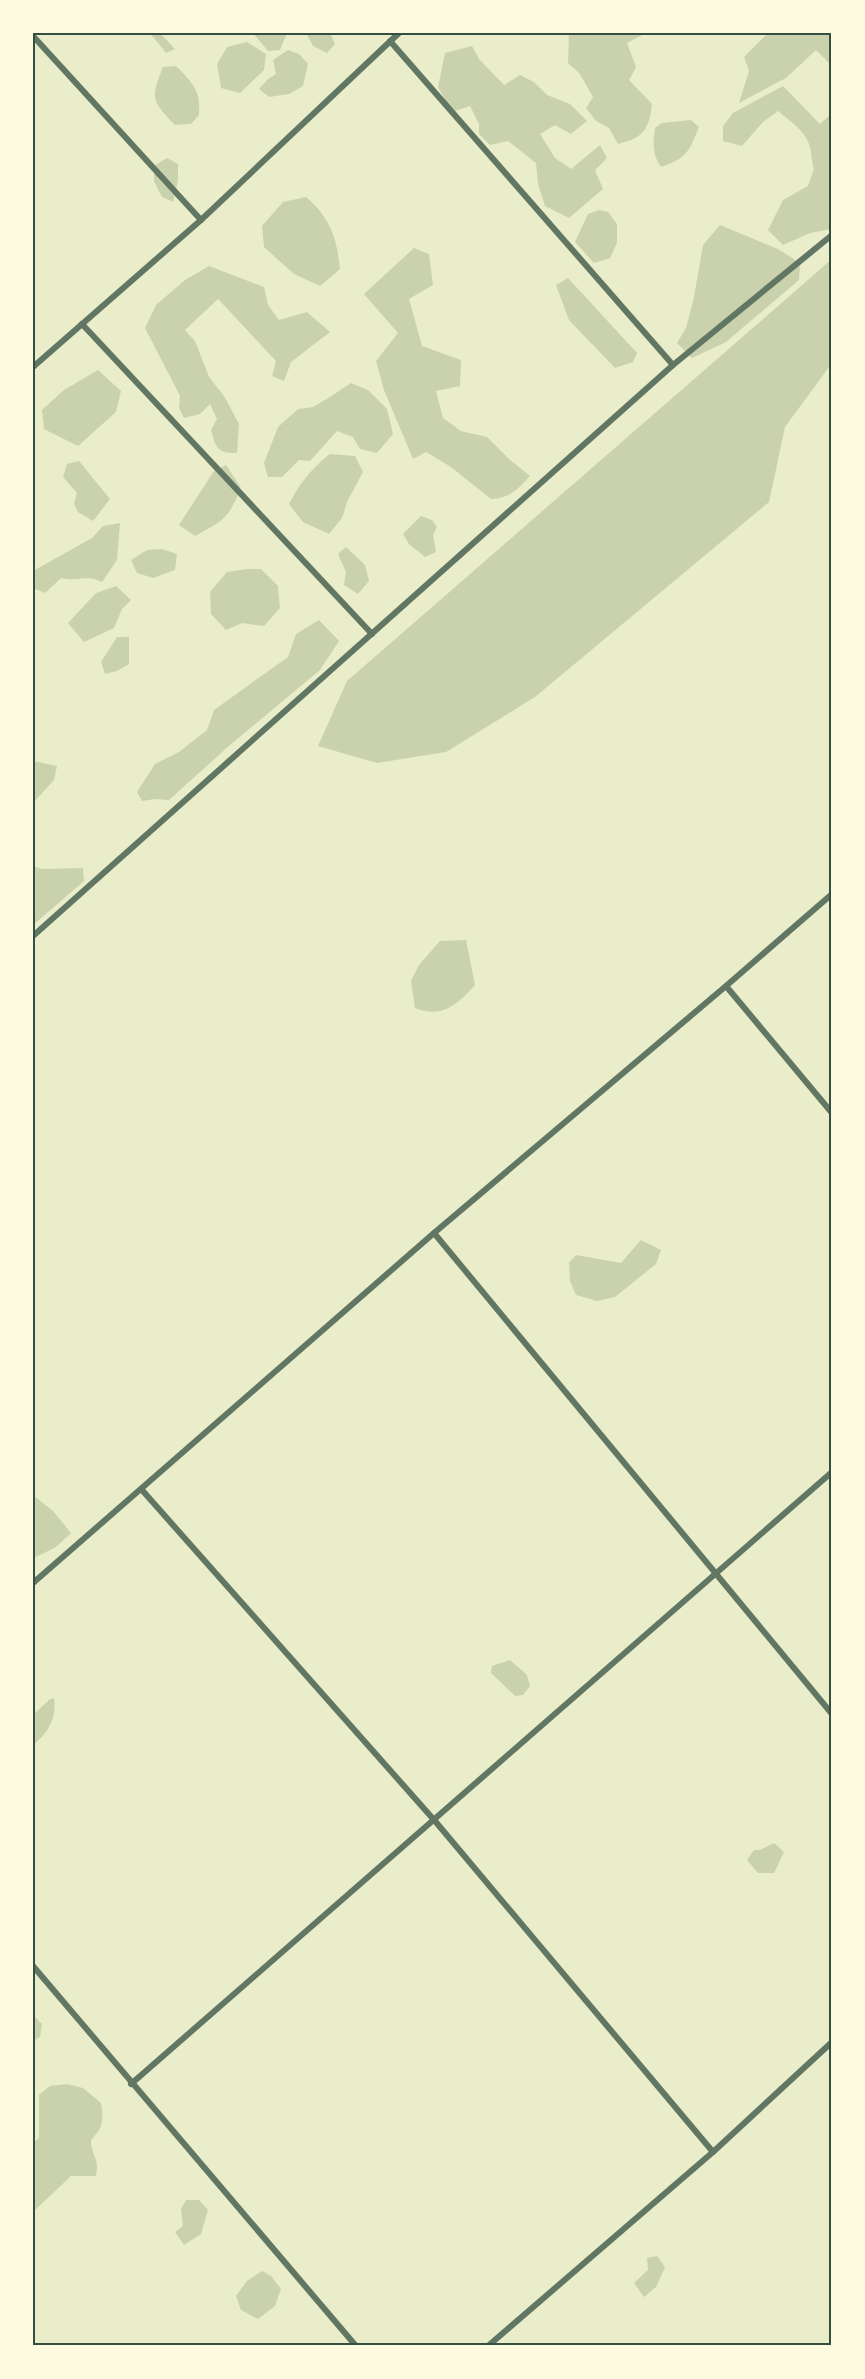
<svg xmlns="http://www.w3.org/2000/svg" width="865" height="2379" viewBox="0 0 865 2379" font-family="'Space Grotesk',sans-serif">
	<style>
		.green { fill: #cad2ad }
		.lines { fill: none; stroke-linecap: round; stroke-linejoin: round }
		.minor { stroke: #617663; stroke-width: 6 }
		.neatline { fill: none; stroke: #344e41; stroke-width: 2 }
	</style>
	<rect width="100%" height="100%" fill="#e9edc9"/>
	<!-- green -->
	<g class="green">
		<polygon points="150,33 160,33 175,49 166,53"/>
		<polygon points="253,33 285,33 286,35 280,50 268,51"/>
		<polygon points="306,33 330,33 335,44 327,53 313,46"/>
		<path d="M569,33H646L627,43L636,67L629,80L652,104C649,129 644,138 618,144L609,128L596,121L586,108L593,97L580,74L568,63Z"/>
		<polygon points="768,33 832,33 832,66 816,50 786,78 739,103 749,71 744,57"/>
		<polygon points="247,42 266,54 264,70 240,93 221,88 217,64 227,47"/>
		<polygon points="472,46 479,59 504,85 520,75 534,82 547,95 570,104 587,121 571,134 555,125 540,134 555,158 571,169 600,145 607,158 595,170 603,189 569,218 545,206 538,184 536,163 508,141 490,145 479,134 479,124 470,106 452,112 438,87 445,53"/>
		<polygon points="288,50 299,54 308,64 303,86 289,94 269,97 259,89 268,79 276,74 273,60"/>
		<path d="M176,66C193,83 201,91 199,115L191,124L175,125C152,101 150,99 163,67Z"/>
		<path d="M783,86L820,124L832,113V229L810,233L783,245L768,230L783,200L808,186L814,169C811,161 812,152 809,144C804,130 789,120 778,111L763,122L742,146L723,141V126L733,113Z"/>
		<path d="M691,120L699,127C689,152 687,158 661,167C652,154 653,143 655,128L662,123Z"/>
		<polygon points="167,158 178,164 178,180 173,202 162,197 154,181 154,166"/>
		<path d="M306,197C330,217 337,239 340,269L320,286L294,274L264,247L262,226L283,202Z"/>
		<polygon points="599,210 608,212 617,224 617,243 610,258 594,263 575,242 588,214"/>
		<polygon points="720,225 778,249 800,263 799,280 726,342 692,358 677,343 686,328 694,297 703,245"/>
		<path d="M414,248L429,254L433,285L409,299L422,346L461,360L460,386L436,391L443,418L461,431L487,437L509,459L530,476C518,489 509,499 491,499L451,467L426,452L413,459L384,390L376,361L398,333L364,294Z"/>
		<polygon points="832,259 832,363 785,427 769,502 535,697 446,752 377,763 318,746 347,681"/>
		<path d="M209,266L264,287L268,305L279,320L307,312L330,332L291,362L284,381L272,376L276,361L218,299L185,330L195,341L209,377L224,396L239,424L237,453C217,453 216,448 211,430L217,419L210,404L200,414L184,418L179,408L180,396L145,328L156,305L185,280Z"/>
		<polygon points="568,278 637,353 633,362 615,368 569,320 556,285"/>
		<polygon points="98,370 121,391 116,412 78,446 44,429 42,410 64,390"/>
		<polygon points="351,383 368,390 387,409 393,434 377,453 360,449 353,437 337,431 310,461 299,460 282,477 268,477 264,463 278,427 298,409 313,407 330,397"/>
		<path d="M330,454L355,456L363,472L347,502L342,518L329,534L303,522L289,504C299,484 313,467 330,454Z"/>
		<polygon points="79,461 110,499 93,521 78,512 74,504 77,493 63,477 67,464"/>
		<path d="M226,465L241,488C228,519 224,520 195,536L179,525L214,471Z"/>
		<polygon points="421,516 432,520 437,527 433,535 436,552 425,557 409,544 403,534"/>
		<path d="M120,523L117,560L102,582C86,574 78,582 61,578L45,593L33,588V571L92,538L103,526Z"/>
		<polygon points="346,547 365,565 369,581 358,594 344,585 346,572 338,554"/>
		<polygon points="162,549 177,554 175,570 153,578 137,573 131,560 147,550"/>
		<polygon points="247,569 261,569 278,586 280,608 264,626 242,623 226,630 211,614 210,592 227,572"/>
		<polygon points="116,586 131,600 122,609 114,628 84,642 68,623 96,593"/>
		<polygon points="319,620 339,641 320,670 230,745 169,800 155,799 142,801 137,792 155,764 179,752 207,730 214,710 288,657 296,634"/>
		<polygon points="117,637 129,637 129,664 117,671 105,674 101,662"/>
		<polygon points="33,761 57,766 54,780 35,801 33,800"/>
		<polygon points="33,866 42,869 83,868 84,881 33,925"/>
		<path d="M466,940L475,985C458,1004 442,1019 415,1008L411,981L419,965L440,941Z"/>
		<polygon points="641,1240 661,1250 656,1264 615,1297 597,1301 576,1295 570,1281 569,1263 576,1255 621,1263"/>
		<polygon points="33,1495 53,1511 71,1533 56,1547 36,1557 33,1556"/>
		<polygon points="510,1660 527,1675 530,1686 523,1695 515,1696 491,1673 492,1666"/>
		<path d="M54,1698C57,1718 48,1733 33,1745V1715L49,1700Z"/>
		<polygon points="774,1843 784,1852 774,1873 758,1873 747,1860 754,1850 760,1850"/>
		<polygon points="33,2015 42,2024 40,2037 33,2041"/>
		<path d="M67,2084L83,2088L101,2103C104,2119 103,2128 91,2140C91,2156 100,2158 96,2176H71L33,2212V2143L39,2138V2095L50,2086Z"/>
		<polygon points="186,2200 199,2200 208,2210 201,2234 184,2245 175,2232 183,2226 181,2209"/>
		<polygon points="657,2256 665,2267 656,2287 644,2297 634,2283 648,2270 647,2258"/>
		<polygon points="262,2271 271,2276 281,2289 275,2306 258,2319 241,2310 236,2296 247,2281"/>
	</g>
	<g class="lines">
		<!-- minor -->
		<g class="minor">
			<polyline points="33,36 201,220"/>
			<polyline points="390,41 673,365"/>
			<polyline points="82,324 372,634"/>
			<polyline points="33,367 201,220 399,33"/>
			<polyline points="33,936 673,365 832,235"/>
			<polyline points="726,986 832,1113"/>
			<polyline points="434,1233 832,1714"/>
			<polyline points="142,1490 435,1821 713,2152"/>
			<polyline points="33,1583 434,1233 726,986 832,894"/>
			<polyline points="33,1966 356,2346"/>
			<polyline points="131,2084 832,1472"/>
			<polyline points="488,2346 713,2152 832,2042"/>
		</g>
	</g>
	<!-- border -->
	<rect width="865" height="2379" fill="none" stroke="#fefae0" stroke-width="69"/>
	<rect x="34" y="34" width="796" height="2310" class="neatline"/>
</svg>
